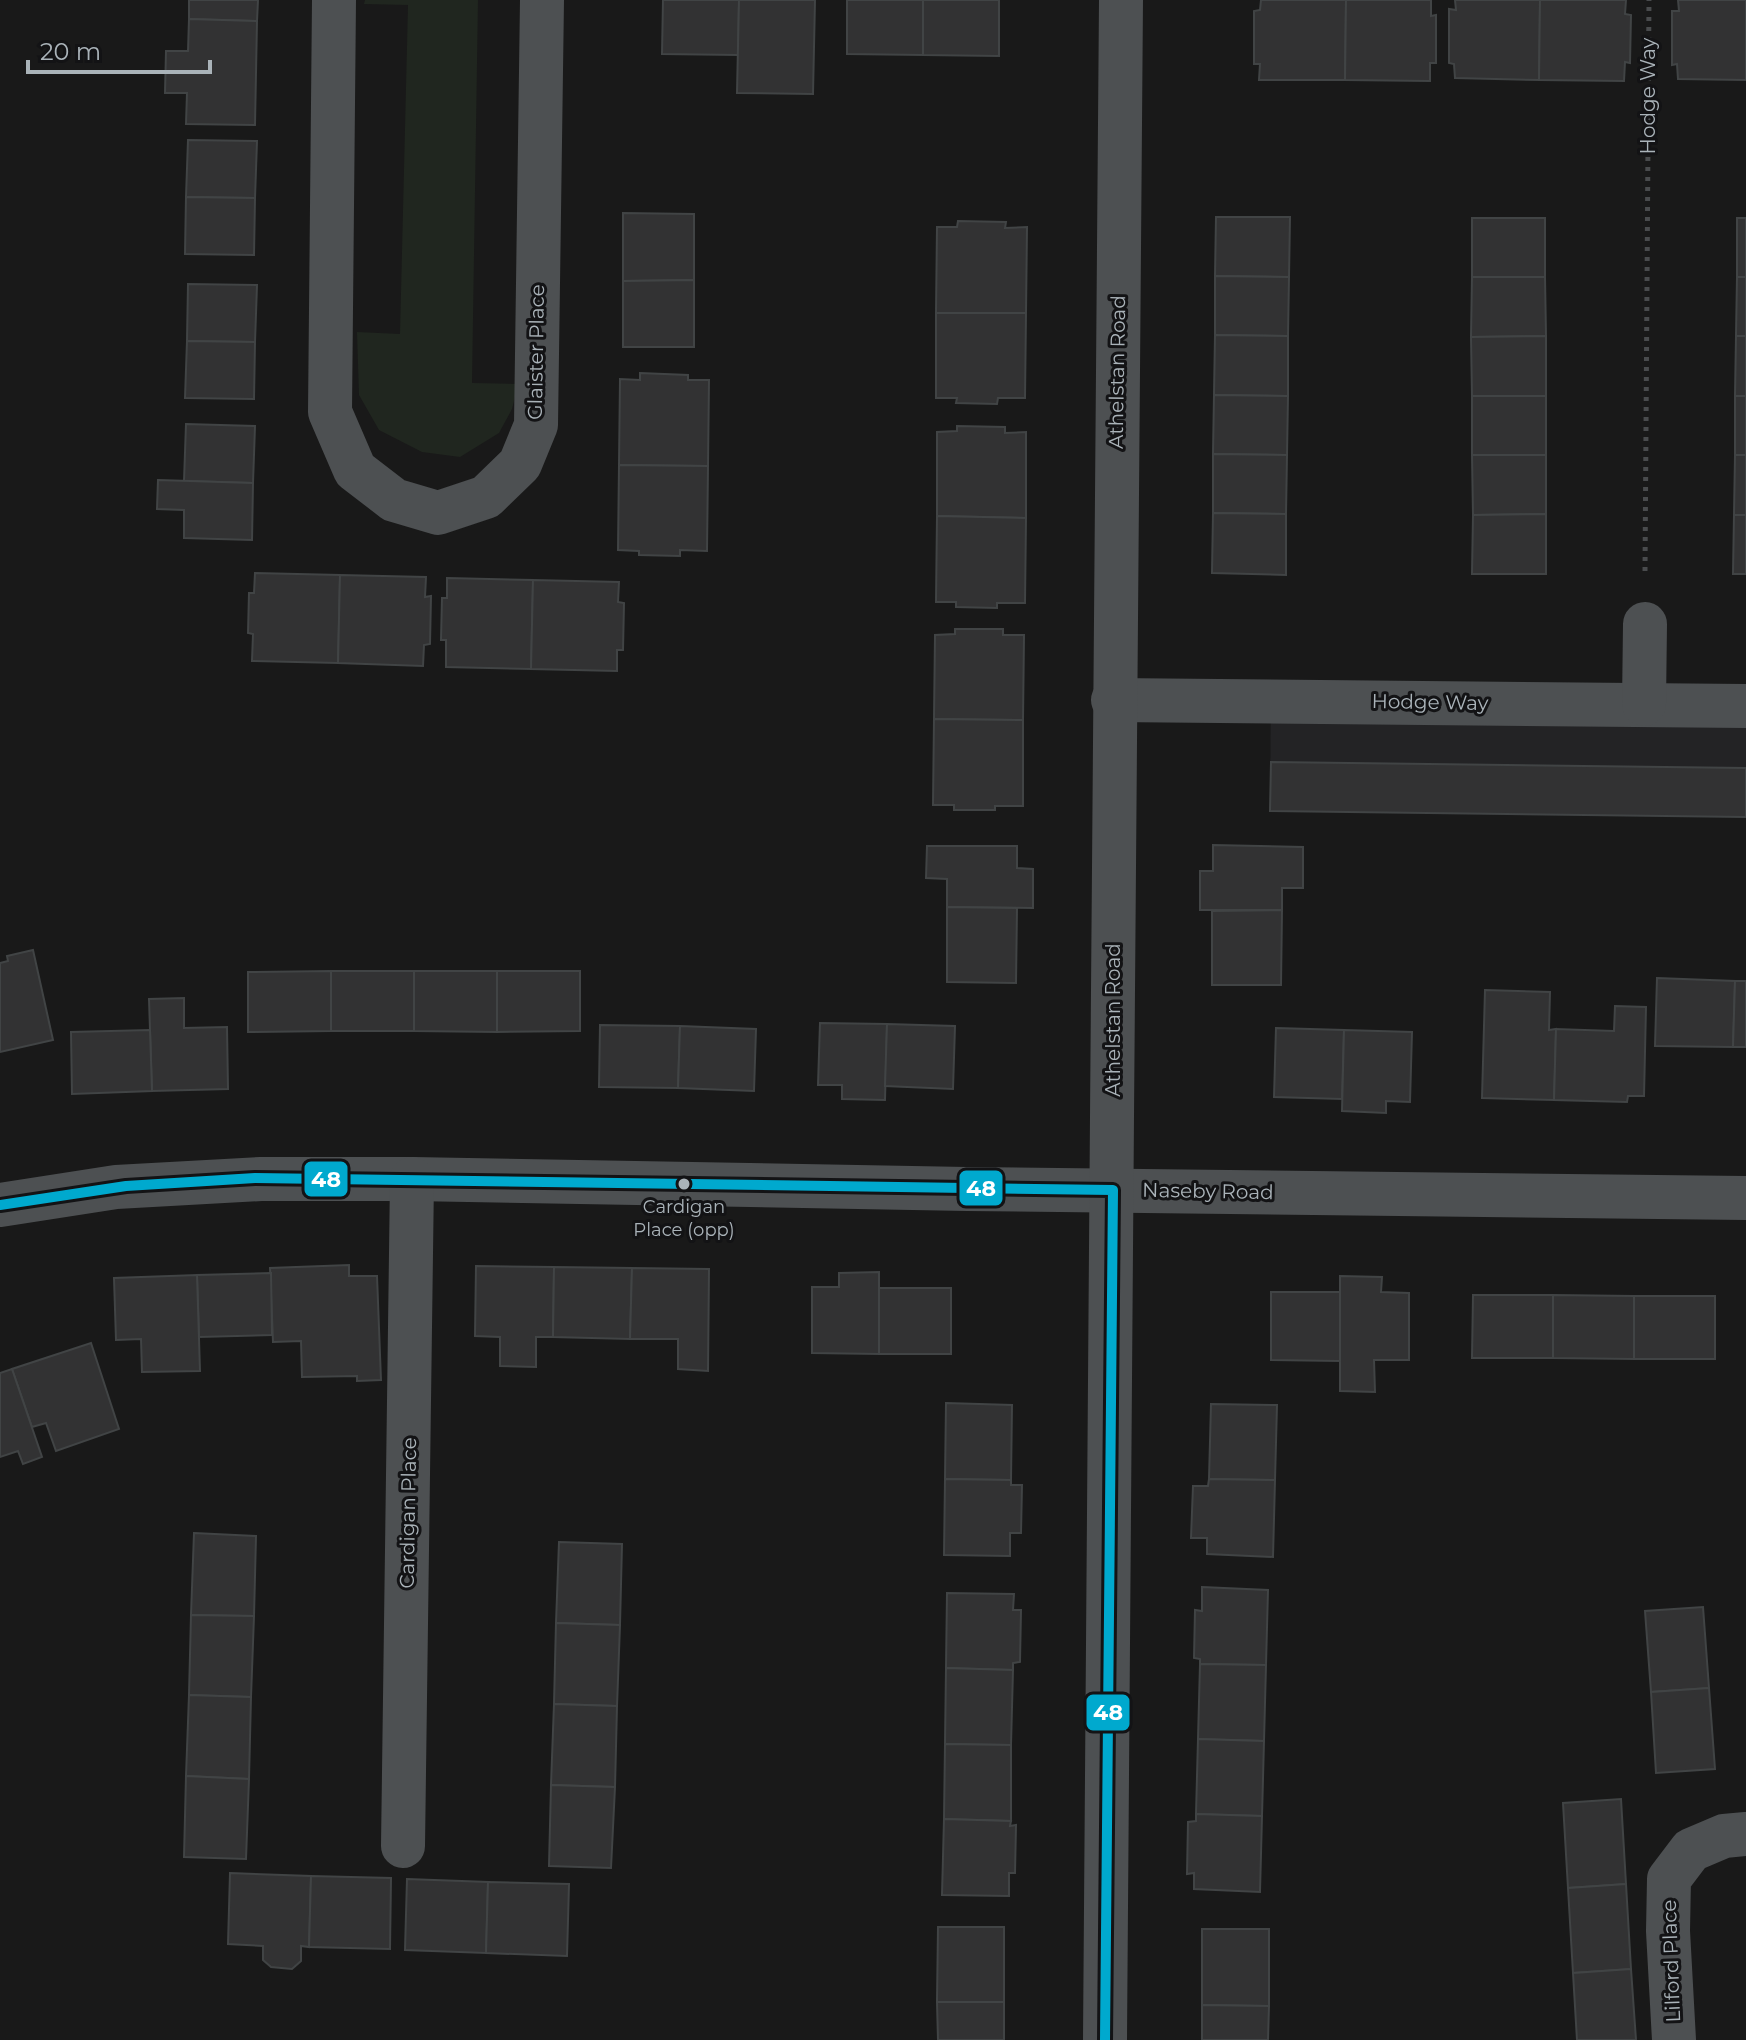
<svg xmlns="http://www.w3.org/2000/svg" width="1746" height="2040" viewBox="0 0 1746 2040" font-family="Montserrat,sans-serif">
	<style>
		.built { fill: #232325 }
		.green { fill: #20261f }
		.building { fill: #323233; stroke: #414445; stroke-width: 2 }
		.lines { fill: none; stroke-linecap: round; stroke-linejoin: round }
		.path { stroke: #494b4d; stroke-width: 5; stroke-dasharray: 4 6; stroke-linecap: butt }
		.minor { stroke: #4d5052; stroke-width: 44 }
		.bus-1-casing { stroke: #131315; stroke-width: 16 }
		.bus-1 { stroke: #00a9ce; stroke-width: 10 }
		.bus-dot { fill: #aab3b9; stroke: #131315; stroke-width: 3 }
		.labels { text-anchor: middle; stroke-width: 6; stroke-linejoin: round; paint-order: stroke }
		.bus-label { font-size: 18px; fill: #aab3b9; stroke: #131315 }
		.street-label { font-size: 20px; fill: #aab3b9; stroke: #131315 }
		.line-badge { stroke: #131315; stroke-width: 3 }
		.badge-label { font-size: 22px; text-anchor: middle; font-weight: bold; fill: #fff }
	</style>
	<rect width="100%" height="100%" fill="#191919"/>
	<!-- built -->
	<polygon class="built" points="1271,683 1746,687 1746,817 1270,811"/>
	<!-- green -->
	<polygon class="green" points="365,0 478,0 472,383 518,384 512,409 499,433 460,457 422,452 379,430 359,395 357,332 400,334 408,5 364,4"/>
	<!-- building -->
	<g class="building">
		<polygon points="189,0 258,0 257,21 189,19"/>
		<polygon points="663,0 739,0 738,55 662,54"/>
		<polygon points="739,0 815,0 813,94 737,93"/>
		<polygon points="847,0 923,0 923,55 847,54"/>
		<polygon points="923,0 999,0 999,56 923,55"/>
		<polygon points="1261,0 1346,0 1345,80 1259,80 1260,64 1254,64 1254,11 1260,10"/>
		<polygon points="1346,0 1431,0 1431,16 1436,15 1436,63 1430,63 1430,81 1345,80"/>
		<polygon points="1455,0 1540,0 1539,80 1455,78 1454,64 1449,63 1449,9 1456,10"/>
		<polygon points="1540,0 1626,0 1625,14 1631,15 1630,63 1625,62 1624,81 1539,80"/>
		<polygon points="1678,0 1746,0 1746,80 1678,79 1677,64 1672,65 1672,11 1679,11"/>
		<polygon points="189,19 257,21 255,125 186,124 187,93 165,93 166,51 188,51"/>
		<polygon points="188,140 257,141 255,198 186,197"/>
		<polygon points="186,197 255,198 254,255 185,254"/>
		<polygon points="623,213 694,214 694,280 623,281"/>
		<polygon points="1216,217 1290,217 1289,277 1215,276"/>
		<rect x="1472" y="218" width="73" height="59"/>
		<rect x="1737" y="218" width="9" height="59"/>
		<polygon points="958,221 1006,222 1005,228 1027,227 1026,313 936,313 937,227 957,227"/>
		<polygon points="1215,276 1289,277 1288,336 1215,335"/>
		<polygon points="1472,277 1545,277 1546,336 1471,337"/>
		<polygon points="1737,277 1746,277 1746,336 1736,336"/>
		<polygon points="694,280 694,347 623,347 623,281"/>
		<polygon points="188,284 257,285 255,342 187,341"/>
		<polygon points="936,313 1026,313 1025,398 998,398 997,404 956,403 957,398 936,398"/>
		<polygon points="1215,335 1288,336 1288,396 1214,395"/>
		<polygon points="1546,336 1546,396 1472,396 1471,337"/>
		<polygon points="1736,336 1746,336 1746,396 1735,396"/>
		<polygon points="187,341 255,342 254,399 185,398"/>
		<polygon points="640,373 688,375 688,380 709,380 708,466 619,465 620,379 640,380"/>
		<polygon points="1214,395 1288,396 1287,455 1213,454"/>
		<rect x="1472" y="396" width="74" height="59"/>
		<rect x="1735" y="396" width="11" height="59"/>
		<polygon points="186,424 255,426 253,483 184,481"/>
		<polygon points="957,426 1005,427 1005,433 1026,432 1026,518 937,516 937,432 957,431"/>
		<polygon points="1213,454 1287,455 1286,514 1213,513"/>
		<polygon points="1472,455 1546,455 1546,514 1473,515"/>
		<polygon points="1735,455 1746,455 1746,515 1734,515"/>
		<polygon points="619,465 708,466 707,551 680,550 680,556 639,555 639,551 618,550"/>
		<polygon points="158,480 253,483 252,540 184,538 184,510 157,509"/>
		<polygon points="1213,513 1286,514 1286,575 1212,573"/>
		<polygon points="1546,514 1546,574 1472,574 1473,515"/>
		<polygon points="1734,515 1746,515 1746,574 1733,574"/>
		<polygon points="937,516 1026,518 1025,603 997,603 997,608 956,607 956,602 936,602"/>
		<polygon points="255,573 340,575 338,663 252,661 253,634 248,633 249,593 254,593"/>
		<polygon points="340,575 426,577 425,597 431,596 430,644 424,645 423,666 338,663"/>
		<polygon points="447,578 533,580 531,669 446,667 446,640 441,640 442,598 447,598"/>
		<polygon points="533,580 619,582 618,602 624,603 623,650 617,650 617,671 531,669"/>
		<polygon points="955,629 1003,629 1003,635 1024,635 1023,720 934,719 935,635 955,634"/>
		<polygon points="934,719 1023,720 1023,806 995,806 995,810 954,810 954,805 933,805"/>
		<polygon points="1271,762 1746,768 1746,817 1270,811"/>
		<polygon points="1213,845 1303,847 1303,888 1282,888 1282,910 1200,910 1200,871 1213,871"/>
		<polygon points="927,846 1017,846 1017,868 1033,869 1033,908 947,907 947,879 926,878"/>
		<polygon points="947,907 1017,908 1016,983 947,982"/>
		<polygon points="1282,910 1281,985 1212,985 1212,911"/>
		<polygon points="33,950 53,1040 0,1052 0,963 8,961 7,956"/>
		<rect x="331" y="971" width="83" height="60"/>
		<polygon points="331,971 331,1031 248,1032 248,972"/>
		<polygon points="414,971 497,971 497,1032 414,1031"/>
		<polygon points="497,971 580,971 580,1031 497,1032"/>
		<polygon points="1657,978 1735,981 1733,1047 1655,1046"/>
		<polygon points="1735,981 1746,981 1746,1047 1733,1047"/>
		<polygon points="1485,990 1550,992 1549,1030 1556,1029 1554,1100 1482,1098"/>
		<polygon points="184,998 184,1028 227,1027 228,1089 152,1091 149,999"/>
		<polygon points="1615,1006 1646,1007 1644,1096 1628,1096 1627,1102 1554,1100 1556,1029 1614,1031"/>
		<polygon points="820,1023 887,1024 885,1100 842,1099 842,1085 818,1085"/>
		<polygon points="887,1024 955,1026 953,1089 885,1086"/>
		<polygon points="600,1025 680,1026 678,1088 599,1087"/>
		<polygon points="680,1026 756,1029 754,1091 678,1088"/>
		<polygon points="1276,1028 1344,1030 1342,1099 1274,1097"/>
		<polygon points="150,1030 152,1091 72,1094 71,1032"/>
		<polygon points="1344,1030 1412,1032 1410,1102 1386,1101 1386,1113 1342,1111"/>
		<polygon points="349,1265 349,1276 377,1276 381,1380 357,1381 357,1376 302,1377 301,1341 273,1342 270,1268"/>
		<polygon points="476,1266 554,1267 553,1337 536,1337 536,1367 500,1366 500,1337 475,1336"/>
		<polygon points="554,1267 632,1268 630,1339 553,1337"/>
		<polygon points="632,1268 709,1269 708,1371 678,1369 678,1339 630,1339"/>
		<polygon points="879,1272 879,1354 812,1353 812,1287 839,1287 839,1273"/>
		<polygon points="271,1273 272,1335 199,1337 197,1275"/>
		<polygon points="197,1275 200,1371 142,1372 141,1339 116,1340 114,1278"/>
		<polygon points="1340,1276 1382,1277 1381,1292 1409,1293 1409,1360 1374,1360 1375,1392 1340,1391"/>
		<rect x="879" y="1288" width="72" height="66"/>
		<polygon points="1271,1292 1340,1292 1340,1361 1271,1360"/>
		<polygon points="1473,1295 1553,1295 1553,1358 1472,1358"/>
		<polygon points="1553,1295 1634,1296 1634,1359 1553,1358"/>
		<rect x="1634" y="1296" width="81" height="63"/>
		<polygon points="91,1343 119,1429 56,1451 46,1423 32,1427 12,1369"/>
		<polygon points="12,1369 42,1457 23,1464 18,1451 0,1457 0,1373"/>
		<polygon points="946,1403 1012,1405 1011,1480 945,1479"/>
		<polygon points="1211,1404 1277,1405 1275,1480 1209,1479"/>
		<polygon points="945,1479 1011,1480 1011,1485 1022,1485 1021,1533 1010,1533 1010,1556 944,1555"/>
		<polygon points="1209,1479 1275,1480 1273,1557 1207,1554 1207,1538 1191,1538 1193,1486 1208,1486"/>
		<polygon points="194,1533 256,1536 254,1616 191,1615"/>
		<polygon points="559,1542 622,1544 620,1625 556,1623"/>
		<polygon points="1202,1587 1268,1590 1266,1665 1200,1664 1200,1659 1194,1658 1195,1610 1202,1611"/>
		<polygon points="947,1593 1014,1594 1013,1610 1021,1610 1020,1662 1013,1663 1013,1670 946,1668"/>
		<polygon points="1703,1607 1709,1688 1651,1692 1645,1611"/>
		<polygon points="191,1615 254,1616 251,1697 189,1695"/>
		<polygon points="556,1623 620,1625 617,1706 554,1704"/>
		<polygon points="1200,1664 1266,1665 1264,1741 1198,1739"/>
		<polygon points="946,1668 1013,1670 1011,1745 945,1744"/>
		<polygon points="1709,1688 1715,1769 1656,1773 1651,1692"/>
		<polygon points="189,1695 251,1697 249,1779 186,1776"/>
		<polygon points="554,1704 617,1706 615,1787 551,1785"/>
		<polygon points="1198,1739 1264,1741 1262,1816 1196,1814"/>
		<polygon points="945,1744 1011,1745 1011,1821 944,1819"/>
		<polygon points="186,1776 249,1779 246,1859 184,1857"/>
		<polygon points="551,1785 615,1787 611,1868 549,1866"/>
		<polygon points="1621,1799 1626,1884 1568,1888 1563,1803"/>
		<polygon points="1196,1814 1262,1816 1260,1892 1194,1889 1194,1873 1187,1874 1188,1822 1196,1821"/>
		<polygon points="944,1819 1011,1821 1010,1826 1016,1825 1015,1873 1009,1873 1009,1896 942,1895"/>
		<polygon points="230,1873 311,1876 309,1947 301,1946 301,1961 292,1969 271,1967 263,1960 263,1946 228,1944"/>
		<polygon points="311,1876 391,1878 390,1949 309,1947"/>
		<polygon points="407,1879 488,1882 486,1953 405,1950"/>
		<polygon points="488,1882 569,1884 567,1956 486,1953"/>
		<polygon points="1626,1884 1631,1969 1573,1973 1568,1888"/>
		<polygon points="938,1927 1004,1927 1004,2002 937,2002"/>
		<polygon points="1202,1929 1269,1929 1269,2006 1202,2005"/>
		<polygon points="1631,1969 1636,2040 1577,2040 1573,1973"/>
		<polygon points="937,2002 1004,2002 1004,2040 938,2040"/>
		<polygon points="1202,2005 1269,2006 1268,2040 1202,2040"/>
	</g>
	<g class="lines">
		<!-- path -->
		<polyline class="path" points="1645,571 1649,0"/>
		<!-- minor -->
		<g class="minor">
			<polyline points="334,0 330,412 355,470 394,500 438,513 486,497 520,464 536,425 542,0"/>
			<polyline points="1113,700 1746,706"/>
			<polyline points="1644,704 1645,624"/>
			<polyline points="0,1205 116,1187 261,1179 412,1179 967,1189 1746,1198"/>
			<polyline points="403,1846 412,1179"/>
			<path d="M1105,2040C1112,1360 1113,680 1121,0"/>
			<polyline points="1674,2040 1668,1931 1669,1879 1691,1850 1724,1836 1746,1834"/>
		</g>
		<!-- bus-1 casing -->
		<g class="bus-1-casing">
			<polyline id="bus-1" points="0,1205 126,1186 255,1178 1113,1190 1105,2040"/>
		</g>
		<!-- bus-1 -->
		<use href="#bus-1" class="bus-1"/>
	</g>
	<!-- markers -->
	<circle class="bus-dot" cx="684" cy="1184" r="7"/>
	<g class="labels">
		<!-- bus labels -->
		<g class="bus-label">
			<text x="684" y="1213">Cardigan<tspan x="684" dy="23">Place (opp)</tspan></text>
		</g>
		<!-- street labels -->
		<g class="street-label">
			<text transform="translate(1648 96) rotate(-90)" y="7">Hodge Way</text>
			<text transform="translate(536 352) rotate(-89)" y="7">Glaister Place</text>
			<text transform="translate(1117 372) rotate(-89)" y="7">Athelstan Road</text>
			<text transform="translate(1430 702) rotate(1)" y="7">Hodge Way</text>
			<text transform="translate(1113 1020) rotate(-90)" y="7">Athelstan Road</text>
			<text transform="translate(1208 1191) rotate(1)" y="7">Naseby Road</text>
			<text transform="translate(408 1513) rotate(-89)" y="7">Cardigan Place</text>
			<text transform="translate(1671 1961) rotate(-92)" y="7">Lilford Place</text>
		</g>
	</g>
	<g class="line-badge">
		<rect x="303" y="1160" width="46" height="38" rx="8" fill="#00a9ce"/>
		<rect x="958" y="1169" width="46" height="38" rx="8" fill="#00a9ce"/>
		<rect x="1085" y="1693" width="46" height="39" rx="8" fill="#00a9ce"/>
	</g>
	<g class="badge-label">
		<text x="326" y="1187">48</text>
		<text x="981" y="1196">48</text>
		<text x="1108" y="1720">48</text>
	</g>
	<!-- scale -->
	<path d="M28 60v12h182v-12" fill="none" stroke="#aab3b9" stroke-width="4"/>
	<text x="40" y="60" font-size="24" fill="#aab3b9" stroke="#131315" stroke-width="6" paint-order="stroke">20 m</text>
</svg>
